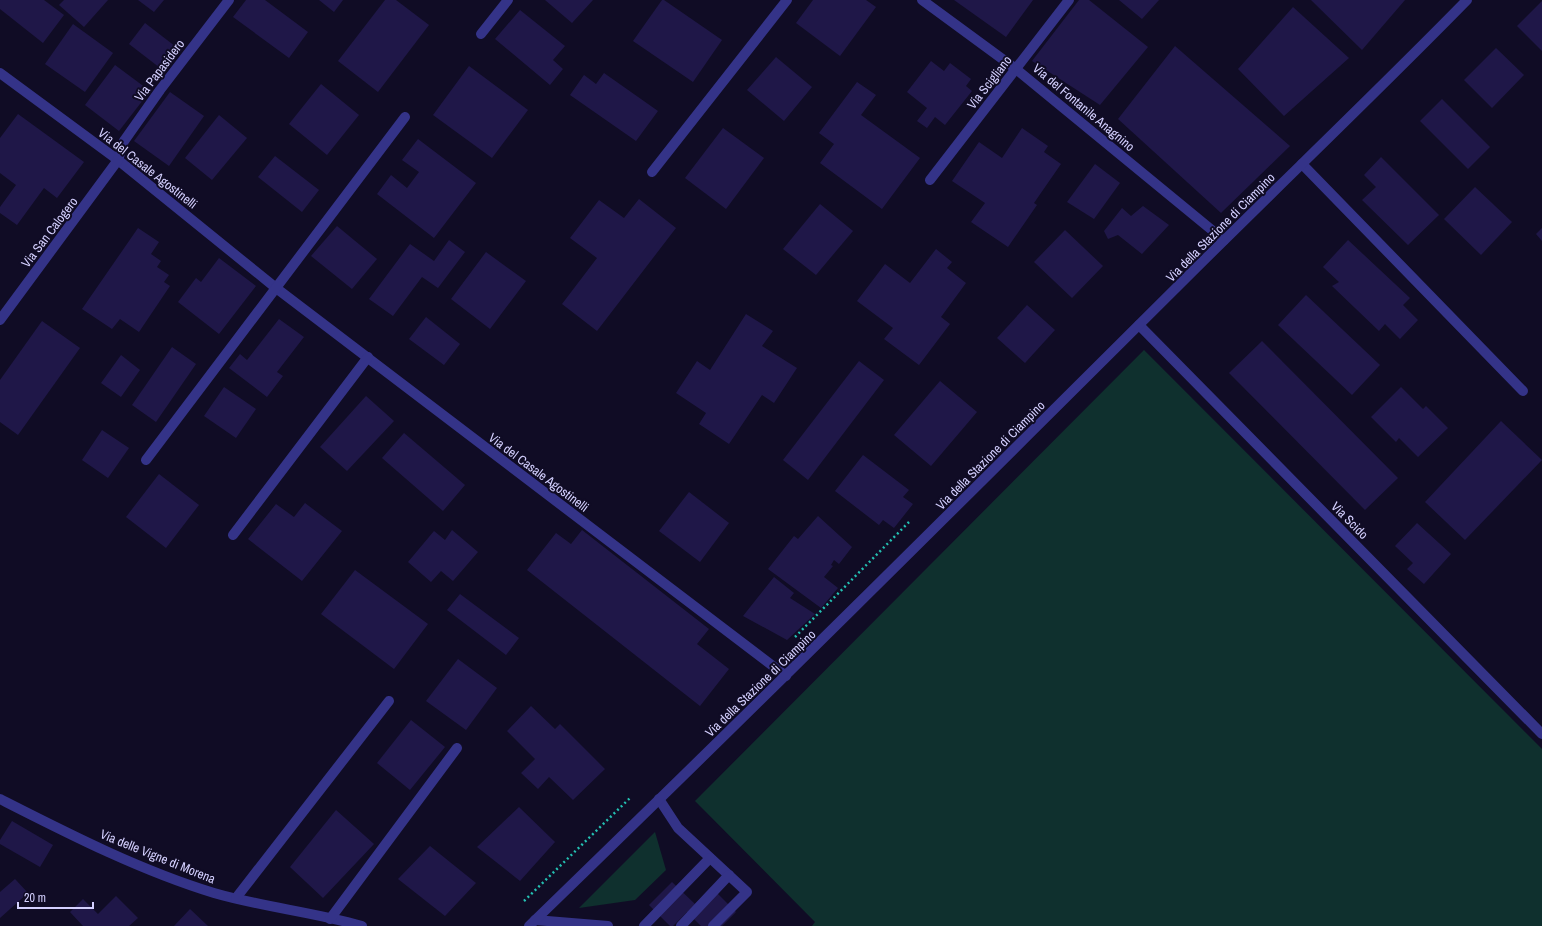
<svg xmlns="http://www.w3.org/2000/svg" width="1542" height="926" viewBox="0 0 1542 926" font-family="'Archivo Narrow',sans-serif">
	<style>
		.green { fill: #0f302e }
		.building { fill: #1f1748 }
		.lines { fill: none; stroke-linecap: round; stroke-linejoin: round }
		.path { stroke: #24c0b2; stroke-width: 2.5; stroke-dasharray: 2 3; stroke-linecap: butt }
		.service { stroke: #343388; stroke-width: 10 }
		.minor { stroke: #343388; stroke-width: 10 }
		.tertiary { stroke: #343388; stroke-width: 10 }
		.labels { text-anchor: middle; stroke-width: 4; stroke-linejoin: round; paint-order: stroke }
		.street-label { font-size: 13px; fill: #d4d0ff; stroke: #100c25 }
	</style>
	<rect width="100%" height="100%" fill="#100c25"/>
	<!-- green -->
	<g class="green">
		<polygon points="1144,350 1542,749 1542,926 812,926 815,922 695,801"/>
		<polygon points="655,832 666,870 635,900 579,908"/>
	</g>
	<!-- building -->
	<g class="building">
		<polygon points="0,0 44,0 64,15 43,43 0,9"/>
		<polygon points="64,0 108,0 84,27 59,5"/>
		<polygon points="138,0 164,0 154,12"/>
		<polygon points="246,0 265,0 308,32 289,58 233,17"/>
		<polygon points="319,0 343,0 334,12"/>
		<polygon points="385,0 396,0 429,25 378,92 338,61"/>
		<polygon points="545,0 593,0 572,23"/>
		<polygon points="662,0 664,0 722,40 693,82 633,41"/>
		<polygon points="813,0 866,0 876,7 840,56 796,23"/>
		<polygon points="954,0 1033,0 1006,37"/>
		<polygon points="1079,0 1089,0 1148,47 1100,105 1032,61"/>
		<polygon points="1119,0 1159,0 1142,19"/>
		<polygon points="1311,0 1405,0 1362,50"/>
		<polygon points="1542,1 1542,51 1517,26"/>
		<polygon points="1293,7 1349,58 1284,116 1238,69"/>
		<polygon points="520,10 565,46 553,60 563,69 550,85 495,39"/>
		<polygon points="145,23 180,50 164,71 129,44"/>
		<polygon points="73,24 113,53 85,92 45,64"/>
		<polygon points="1175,46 1290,146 1221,213 1118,119"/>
		<polygon points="1496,48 1524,75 1492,108 1464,80"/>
		<polygon points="776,57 812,87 784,121 747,90"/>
		<polygon points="931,61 944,71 950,63 971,79 966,86 972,91 945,125 935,117 927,128 917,121 927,108 907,92"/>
		<polygon points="115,65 150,91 119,131 85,105"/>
		<polygon points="469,66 528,110 492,158 433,115"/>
		<polygon points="604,73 658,111 636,141 570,95 584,75 596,84"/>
		<polygon points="857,82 876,95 861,115 920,158 882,209 820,163 834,144 819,133"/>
		<polygon points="321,84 359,115 327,155 289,124"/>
		<polygon points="170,92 204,116 169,166 134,141"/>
		<polygon points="1442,99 1490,147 1468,169 1420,121"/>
		<polygon points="18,114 84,162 57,198 44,188 17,225 0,213 0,207 16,185 0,173 0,138"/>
		<polygon points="219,115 247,138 212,180 185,158"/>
		<polygon points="723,128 764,158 726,209 685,178"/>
		<polygon points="1022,128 1048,146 1044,152 1061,164 1034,203 1037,205 1008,247 971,222 985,203 952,181 979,142 1002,158"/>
		<polygon points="418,139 476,183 434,238 377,194 391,175 407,188 419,172 402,160"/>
		<polygon points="275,156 319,190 302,212 258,177"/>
		<polygon points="1381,157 1439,215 1408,245 1362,200 1376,187 1364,175"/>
		<polygon points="1095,164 1120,183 1094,219 1067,202"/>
		<polygon points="1475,187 1512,222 1481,255 1444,219"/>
		<polygon points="639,199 676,228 597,331 562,304 597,258 570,238 599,200 624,218"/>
		<polygon points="820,204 853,231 816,275 783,249"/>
		<polygon points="1143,206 1169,225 1142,254 1118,235 1108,239 1104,231 1122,208 1131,216"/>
		<polygon points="337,226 377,259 352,289 311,256"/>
		<polygon points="138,228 159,242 151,254 161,261 157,267 169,275 164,282 170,286 139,332 120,319 112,329 82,309"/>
		<polygon points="1542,228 1542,241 1536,234"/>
		<polygon points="1065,230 1103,266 1072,298 1034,262"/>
		<polygon points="449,240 465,252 438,288 422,277 393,316 369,299 410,244 434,261"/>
		<polygon points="1348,240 1410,298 1403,305 1418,320 1400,339 1385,324 1379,331 1332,286 1339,282 1323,267"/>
		<polygon points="936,249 952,262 947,268 966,283 941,317 950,324 919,365 884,339 893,328 857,301 885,264 910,283"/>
		<polygon points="486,252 526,281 490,329 451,299"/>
		<polygon points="219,258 256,286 219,334 178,302 196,278 201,282"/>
		<polygon points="1306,295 1380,365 1352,395 1278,325"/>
		<polygon points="1027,305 1055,330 1025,363 997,338"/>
		<polygon points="746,314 773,331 762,346 797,368 774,403 762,395 729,444 699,424 706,413 676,393 697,361 710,370"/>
		<polygon points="426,317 460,344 444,365 409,339"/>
		<polygon points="279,319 304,337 277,372 283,376 267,397 229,368 240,354 247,360"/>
		<polygon points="42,321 80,348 18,435 0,422 0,380"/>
		<polygon points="1262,341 1398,478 1365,510 1229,373"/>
		<polygon points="172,347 196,364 156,422 132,405"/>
		<polygon points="121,355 140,370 121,397 101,383"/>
		<polygon points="859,361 884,380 808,480 783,460"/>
		<polygon points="940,381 977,412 931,466 894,435"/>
		<polygon points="224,387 256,409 236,438 204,416"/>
		<polygon points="1401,387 1423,409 1426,406 1448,428 1418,457 1399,438 1396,442 1371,417"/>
		<polygon points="366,396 394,421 347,471 320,447"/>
		<polygon points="1501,421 1542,460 1465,540 1425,502"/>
		<polygon points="102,430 129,448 108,478 82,460"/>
		<polygon points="404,433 465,485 443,511 382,458"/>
		<polygon points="863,455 909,490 903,497 913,504 894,528 883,520 879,525 835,491"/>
		<polygon points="159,474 199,505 166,548 126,517"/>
		<polygon points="689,492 729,523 700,562 659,531"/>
		<polygon points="305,503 342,531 302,581 248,539 276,504 294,517"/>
		<polygon points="818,516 852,547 839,564 834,560 831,565 833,566 824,577 838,588 821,608 768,569 794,536 798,539"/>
		<polygon points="1417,523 1451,554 1424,584 1407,569 1413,563 1395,546"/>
		<polygon points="452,530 478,552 453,581 441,571 431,582 408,562 434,531 445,540"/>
		<polygon points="582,530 709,629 697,644 729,669 700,706 527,570 556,533 571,544"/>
		<polygon points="355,570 428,624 394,669 321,614"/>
		<polygon points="774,577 794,593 790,598 815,614 787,640 743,616"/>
		<polygon points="460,594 519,638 506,655 447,610"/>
		<polygon points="458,659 497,688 466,730 426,701"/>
		<polygon points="531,706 555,729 560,724 605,769 573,800 549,777 538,789 521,773 535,759 507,731"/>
		<polygon points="411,720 445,747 410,790 377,763"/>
		<polygon points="519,807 555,842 520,881 477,847"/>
		<polygon points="336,810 374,844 323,898 290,867"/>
		<polygon points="12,821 53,845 40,867 0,844 0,840"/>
		<polygon points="430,846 476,883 445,916 398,879"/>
		<polygon points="15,879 28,893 0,918 0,892"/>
		<polygon points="672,882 695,904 711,887 736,912 722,926 701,926 687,912 673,926 670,926 649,905"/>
		<polygon points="116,896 138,918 129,926 83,926 70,912 83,899 98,914"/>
		<polygon points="190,909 208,926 174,926"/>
	</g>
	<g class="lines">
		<!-- path -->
		<g class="path">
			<polyline points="795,637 909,522"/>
			<polyline points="524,901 630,798"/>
		</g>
		<!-- service -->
		<g class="service">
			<polyline points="1302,164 1523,391"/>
			<polyline points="659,799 678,828 747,892 713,926"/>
			<polyline points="535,920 608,926"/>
			<polyline points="644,926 710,858"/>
			<polyline points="681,926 729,875"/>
		</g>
		<!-- minor -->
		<g class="minor">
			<polyline points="922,0 1016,69 1224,240"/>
			<polyline points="481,34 508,0"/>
			<polyline points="0,73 118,160 276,288 786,676"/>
			<polyline points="652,172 787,0"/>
			<polyline points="930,180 1069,0"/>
			<polyline points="0,320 118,160 124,141 160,90 229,0"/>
			<polyline points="1139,325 1542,734"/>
			<polyline points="146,460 405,117"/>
			<polyline points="233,535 368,357"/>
			<path d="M0,799C69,834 139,870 214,893C262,907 313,912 362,926"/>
			<polyline points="236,898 389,701"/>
			<polyline points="330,919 457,748"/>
		</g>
		<!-- tertiary -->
		<path class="tertiary" d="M529,926C748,714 964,499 1180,284C1275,189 1373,96 1467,0"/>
	</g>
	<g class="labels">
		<!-- street labels -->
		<g class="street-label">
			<text transform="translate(159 70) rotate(-53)" y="5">Via Papasidero</text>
			<text transform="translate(989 82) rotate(-52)" y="5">Via Scigliano</text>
			<text transform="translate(1084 107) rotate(40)" y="5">Via del Fontanile Anagnino</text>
			<text transform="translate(148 168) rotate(38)" y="5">Via del Casale Agostinelli</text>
			<text transform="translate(1220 227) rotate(-45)" y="5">Via della Stazione di Ciampino</text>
			<text transform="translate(49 232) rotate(-53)" y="5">Via San Calogero</text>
			<text transform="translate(990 455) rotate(-45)" y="5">Via della Stazione di Ciampino</text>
			<text transform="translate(539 472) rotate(37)" y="5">Via del Casale Agostinelli</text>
			<text transform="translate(1350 520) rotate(45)" y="5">Via Scido</text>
			<text transform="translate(760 683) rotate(-44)" y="5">Via della Stazione di Ciampino</text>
			<text transform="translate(158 856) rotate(22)" y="5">Via delle Vigne di Morena</text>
		</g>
	</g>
	<!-- scale -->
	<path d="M18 902v6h75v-6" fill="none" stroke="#d4d0ff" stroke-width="2"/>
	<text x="24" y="902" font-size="12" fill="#d4d0ff" stroke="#100c25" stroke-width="3" paint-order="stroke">20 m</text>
</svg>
